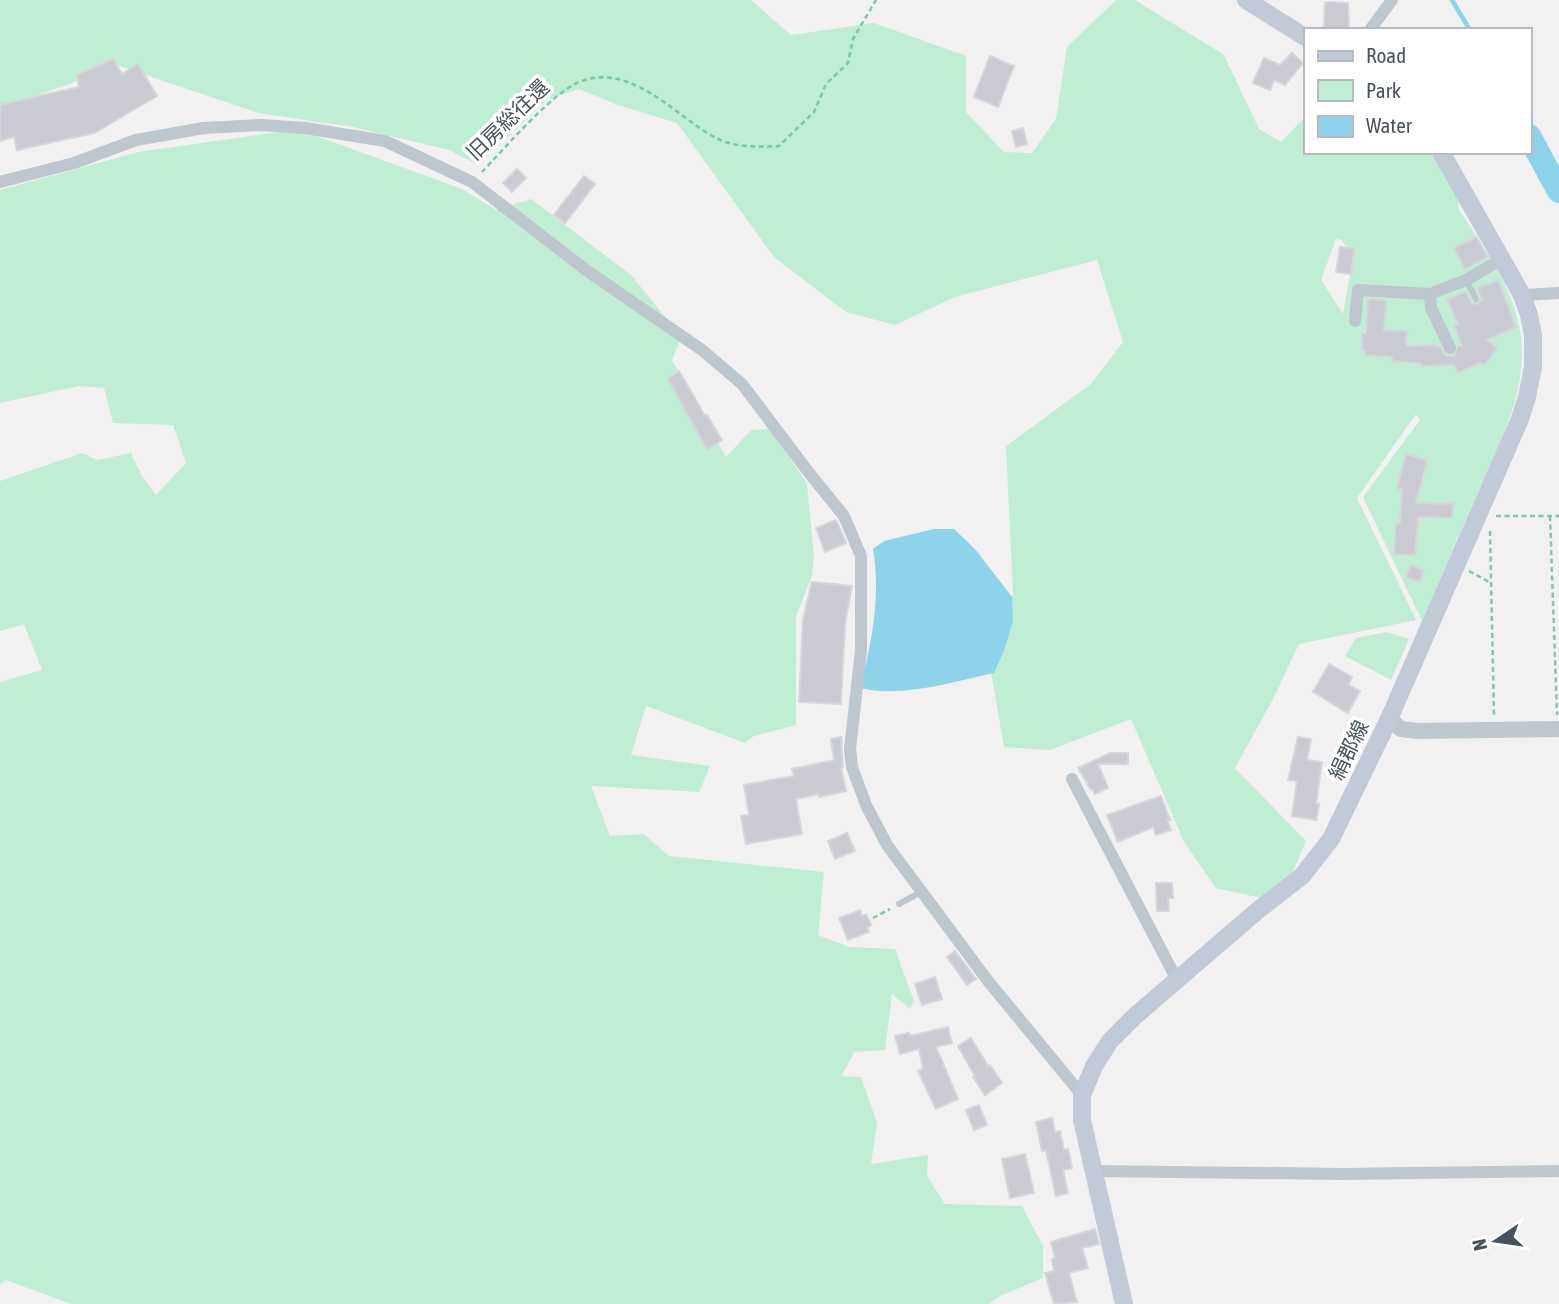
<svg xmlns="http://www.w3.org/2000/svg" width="1559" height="1304" viewBox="0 0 1559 1304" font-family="'Asap Condensed','Noto Sans JP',sans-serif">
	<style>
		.green { fill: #bfeed4; fill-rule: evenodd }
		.water { fill: #8dd3ea }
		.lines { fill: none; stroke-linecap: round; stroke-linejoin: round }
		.stream { stroke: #8dd3ea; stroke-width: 4.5 }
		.river { stroke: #8dd3ea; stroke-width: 24 }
		.building { fill: #cacbd2; stroke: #d4d6db; stroke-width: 2 }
		.path { stroke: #78cca6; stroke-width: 2.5; stroke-dasharray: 5 3.5; stroke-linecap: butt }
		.service { stroke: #bec6ce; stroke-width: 6 }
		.minor { stroke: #bec6ce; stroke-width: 12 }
		.tertiary { stroke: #bec6ce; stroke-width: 16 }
		.secondary { stroke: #c1cad6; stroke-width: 18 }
		.labels { text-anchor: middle; stroke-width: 7; stroke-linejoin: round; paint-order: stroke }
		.street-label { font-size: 21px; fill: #48525d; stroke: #fff }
	</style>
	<rect width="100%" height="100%" fill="#f2f0f0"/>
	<!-- green -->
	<g class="green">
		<path d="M0,0H751L791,35L874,23L966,56V112L1004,152L1032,153L1056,119L1067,47L1116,0H1135L1224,55L1259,129L1281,142L1305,117V152H1434L1461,195L1458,208C1482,246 1513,285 1520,331C1530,393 1495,454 1471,508C1454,546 1438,584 1422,621L1363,497L1420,420L1416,414L1357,498L1416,620L1299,644L1274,697L1235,768L1306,841L1293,871L1261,898L1216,888L1184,842L1131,719L1050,750L1004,747L991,672L1013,593L1006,446L1091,384L1123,342L1097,260L955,297L895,325L846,312L774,257L677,123L618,105L579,89L548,99L478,165L449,150L353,127L258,113L119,66L0,109ZM1336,239L1342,240L1353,259L1343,314L1321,280Z"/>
		<polygon points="293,130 308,133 462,189 496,210 531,199 632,276 681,337 672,360 726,457 751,430 771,429 807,484 814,556 812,576 796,616 796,725 754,736 745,743 646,706 631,755 710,766 699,792 591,786 610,836 644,834 669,856 824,872 818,935 849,947 895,949 914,1001 910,1009 892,994 885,1050 854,1052 842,1076 861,1077 877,1123 871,1164 928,1155 927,1176 945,1204 1022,1206 1043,1246 1043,1278 1000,1296 989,1304 71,1304 6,1280 0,1284 0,682 42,670 24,624 0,631 0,481 82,453 97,460 131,453 142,476 156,495 186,463 173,425 113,423 104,388 79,386 0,403 0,190 138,152"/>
		<polygon points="1386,632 1409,639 1391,680 1345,656 1356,638"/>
	</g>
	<!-- water -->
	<path class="water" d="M934,529H954L975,549L1012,597L1013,621L1005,648L994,673C952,682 903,698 860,688C872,643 881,595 873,549L884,541Z"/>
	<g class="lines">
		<!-- stream -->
		<polyline class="stream" points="1452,0 1470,30"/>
		<!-- river -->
		<polyline class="river" points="1529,136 1559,191"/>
	</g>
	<!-- building -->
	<g class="building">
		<polygon points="1325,2 1348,3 1349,30 1324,30"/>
		<polygon points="1292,53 1303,63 1285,85 1274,80 1270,90 1253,83 1264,58 1280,65"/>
		<polygon points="990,56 1014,66 998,107 974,97"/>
		<polygon points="113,59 122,74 138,64 157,96 94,133 17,150 14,137 0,141 0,105 79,87 77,75"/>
		<polygon points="1023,128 1027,144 1016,147 1012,131"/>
		<polygon points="517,169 526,178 512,192 503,183"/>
		<polygon points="584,176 595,184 565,223 554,215"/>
		<polygon points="1476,237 1488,257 1465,269 1454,248"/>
		<polygon points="1340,247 1354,249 1351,274 1336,272"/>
		<polygon points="1498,280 1516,327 1486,340 1497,348 1484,365 1480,363 1458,373 1454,365 1422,366 1422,364 1417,363 1392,361 1392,357 1365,355 1365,350 1362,350 1362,334 1366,334 1368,299 1386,300 1384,330 1407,331 1406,346 1434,345 1440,347 1446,356 1454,356 1458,346 1462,346 1454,325 1458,324 1447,299 1466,292 1472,303 1478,304 1482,299 1477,289"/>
		<polygon points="679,371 705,416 707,415 722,440 707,450 668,379"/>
		<polygon points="1406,454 1427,460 1416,503 1453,504 1452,518 1418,517 1415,555 1394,554 1396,523 1400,523 1402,490 1397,488"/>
		<polygon points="836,520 846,543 825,552 816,528"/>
		<polygon points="1411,565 1424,570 1420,582 1406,577"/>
		<polygon points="812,582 852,586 845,623 841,704 799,702 803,620"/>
		<polygon points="1329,664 1352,677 1348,685 1360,691 1348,713 1313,692"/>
		<polygon points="841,737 843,767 841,768 846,791 819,797 818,794 796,799 802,834 746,844 741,816 749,815 744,785 794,776 792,769 834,760 831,739"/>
		<polygon points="1298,737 1311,739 1307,760 1322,762 1316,804 1319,804 1316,820 1292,816 1297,781 1288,780"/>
		<polygon points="1110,753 1128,753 1128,764 1098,764 1108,788 1095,794 1093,789 1091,790 1078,768"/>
		<polygon points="1161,796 1170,820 1167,820 1171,830 1156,835 1153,827 1118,842 1107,815"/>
		<polygon points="847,833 855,851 835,859 828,841"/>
		<polygon points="1156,883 1172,883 1173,898 1168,898 1169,911 1157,911"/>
		<polygon points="860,910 862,916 866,914 871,925 867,927 869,932 848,940 839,918"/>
		<polygon points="955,951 976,979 967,985 947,957"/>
		<polygon points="935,977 942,999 922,1005 915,984"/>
		<polygon points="948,1027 952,1043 936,1047 958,1099 936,1109 918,1071 923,1069 919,1049 900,1054 895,1036 909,1033 910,1036"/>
		<polygon points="971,1038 988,1066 990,1065 1002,1083 985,1095 973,1077 975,1076 958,1046"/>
		<polygon points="979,1105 987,1125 974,1130 966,1110"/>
		<polygon points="1052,1118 1055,1132 1060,1131 1064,1150 1068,1149 1072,1168 1063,1170 1068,1193 1056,1196 1046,1150 1042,1151 1036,1122"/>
		<polygon points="1025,1154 1034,1193 1010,1198 1002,1159"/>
		<polygon points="1095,1229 1099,1244 1082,1248 1088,1268 1069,1273 1077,1302 1054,1304 1045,1273 1054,1271 1052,1259 1055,1258 1051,1242"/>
	</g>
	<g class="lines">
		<!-- path -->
		<g class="path">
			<path d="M482,172C504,149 551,94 579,82C631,61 675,116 716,138C735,148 759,147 779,146L814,112L826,84L848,63L853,39L876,0"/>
			<polyline points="1496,516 1559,516"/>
			<polyline points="1550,516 1557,715"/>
			<polyline points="1490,531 1494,716"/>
			<polyline points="1469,571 1491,583"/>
			<polyline points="873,918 890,909"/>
		</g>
		<!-- service -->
		<g class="service">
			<polyline points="1466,280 1476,299"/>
			<polyline points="899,904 921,892"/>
		</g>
		<!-- minor -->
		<g class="minor">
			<polyline points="1370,30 1392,0"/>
			<polyline points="0,182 74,163 136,140 204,128 261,125 305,128 385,141 472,182 586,270 702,350 742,384 810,474 844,516 861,556 861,650 850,749 852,767 866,805 887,845 988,981 1082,1095"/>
			<polyline points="1522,295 1559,293"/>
			<polyline points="1355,321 1358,290 1430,294"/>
			<polyline points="1450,348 1431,308 1430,294 1466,280 1502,259"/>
			<polyline points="1072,779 1177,980"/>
			<polyline points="1093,1171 1343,1174 1559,1171"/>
		</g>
		<!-- tertiary -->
		<polyline class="tertiary" points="1389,719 1401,729 1417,731 1559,729"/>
		<!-- secondary -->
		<g class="secondary">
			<polyline points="1246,0 1305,37"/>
			<polyline points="1124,1304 1082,1120 1082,1095 1094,1066 1110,1041 1135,1016 1257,911 1302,876 1331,839 1389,719 1520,419 1527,397 1533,367 1533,335 1529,315 1522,295 1441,152"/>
		</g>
	</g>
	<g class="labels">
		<!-- street labels -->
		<g class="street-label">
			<text transform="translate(508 120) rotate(-44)" y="7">旧房総往還</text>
			<text transform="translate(1349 750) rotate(-64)" y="7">絹郡線</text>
		</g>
	</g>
	<!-- legend -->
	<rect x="1304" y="28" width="228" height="126" fill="#ffffff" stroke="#b6babe" stroke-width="2"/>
	<rect x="1318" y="51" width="35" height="10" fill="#c1cad6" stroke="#b6babe" stroke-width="2"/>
	<text x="1366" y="63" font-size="21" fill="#48525d">Road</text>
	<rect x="1318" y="80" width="35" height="21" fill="#bfeed4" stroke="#b6babe" stroke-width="2"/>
	<text x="1366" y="98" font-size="21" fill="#48525d">Park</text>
	<rect x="1318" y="116" width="35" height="21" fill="#8dd3ea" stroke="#b6babe" stroke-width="2"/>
	<text x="1366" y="133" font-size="21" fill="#48525d">Water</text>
	<!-- north arrow -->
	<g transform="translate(1496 1241) rotate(257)" stroke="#ffffff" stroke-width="5" paint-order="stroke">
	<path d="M0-5L12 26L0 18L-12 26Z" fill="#48525d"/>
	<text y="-10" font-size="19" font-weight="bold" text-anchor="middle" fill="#48525d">N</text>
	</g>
</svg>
